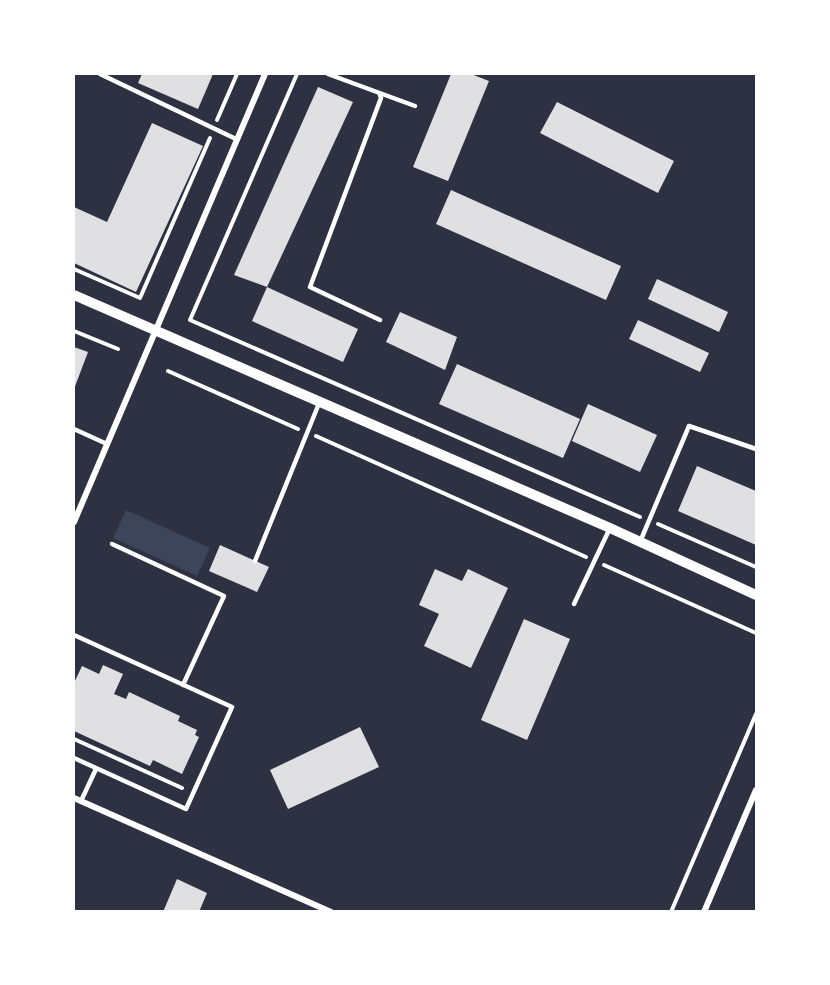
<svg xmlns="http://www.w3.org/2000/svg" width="830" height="985" viewBox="0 0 830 985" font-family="'Times New Roman',serif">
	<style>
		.green { fill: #3c4559 }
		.building { fill: #e0e0e3 }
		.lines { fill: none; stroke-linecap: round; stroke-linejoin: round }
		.path { stroke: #fff; stroke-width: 4 }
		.service { stroke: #fff; stroke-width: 4.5 }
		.minor { stroke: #fff; stroke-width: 6 }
		.tertiary { stroke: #fff; stroke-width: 10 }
	</style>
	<rect width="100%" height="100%" fill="#2d3142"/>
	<!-- green -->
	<polygon class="green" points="126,510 210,548 197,576 113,538"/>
	<!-- building -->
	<g class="building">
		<polygon points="142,74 213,74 198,109 138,83"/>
		<polygon points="451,74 471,74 489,81 448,181 413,167"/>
		<polygon points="318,87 353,102 267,287 234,275"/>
		<polygon points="557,102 674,161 658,193 540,133"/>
		<polygon points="152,123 203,146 136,292 74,263 74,207 107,222"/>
		<polygon points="451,190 621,266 606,300 436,224"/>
		<polygon points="657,279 728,312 719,332 648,299"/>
		<polygon points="267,287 358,329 343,362 252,321"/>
		<polygon points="400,312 457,337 445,370 386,342"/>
		<polygon points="638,320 709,353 700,372 629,339"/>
		<polygon points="74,347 88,352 74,389"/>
		<polygon points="457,364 580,419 563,458 439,404"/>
		<polygon points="588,404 657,435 640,472 572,441"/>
		<polygon points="697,466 756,491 756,545 678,511"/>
		<polygon points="220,545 269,567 257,592 209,571"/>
		<polygon points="435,569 462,581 468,569 508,588 471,668 424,646 439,614 419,605"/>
		<polygon points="524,619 570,639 527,740 481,720"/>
		<polygon points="103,665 123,674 114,694 126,699 129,692 180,716 178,721 197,730 195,735 199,737 182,774 153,760 150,766 74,731 74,683 82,666 99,674"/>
		<polygon points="360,727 379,767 288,809 270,770"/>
		<polygon points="177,879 207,893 199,912 163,912"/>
	</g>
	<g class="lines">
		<!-- path -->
		<g class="path">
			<polyline points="297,74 190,320 640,517"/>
			<polyline points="217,120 237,74"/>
			<polyline points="74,269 140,298 210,138"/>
			<polyline points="74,331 118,349"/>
			<polyline points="168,371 298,429"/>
			<polyline points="316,436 586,557"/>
			<polyline points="658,524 756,567"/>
			<polyline points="604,565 756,633"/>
			<polyline points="74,739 182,788"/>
			<polyline points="671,912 756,714"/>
		</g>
		<!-- service -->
		<g class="service">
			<polyline points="100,74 236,139"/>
			<polyline points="328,74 415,106"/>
			<polyline points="380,320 310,287 381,98 380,95"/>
			<polyline points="74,429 107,444"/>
			<polyline points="640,542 689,426 756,449"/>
			<polyline points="112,544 224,596 183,685"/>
			<polyline points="255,561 320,401"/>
			<polyline points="574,604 610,528"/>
			<polyline points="74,635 232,707 186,809 74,758"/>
			<polyline points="81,801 96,769"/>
		</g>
		<!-- minor -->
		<g class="minor">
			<polyline points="74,522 265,74"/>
			<polyline points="74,798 331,912"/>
			<polyline points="704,912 756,790"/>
		</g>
		<!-- tertiary -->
		<polyline class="tertiary" points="74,295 610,528 756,595"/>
	</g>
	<!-- border -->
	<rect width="830" height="985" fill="none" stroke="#ffffff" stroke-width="150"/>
</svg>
